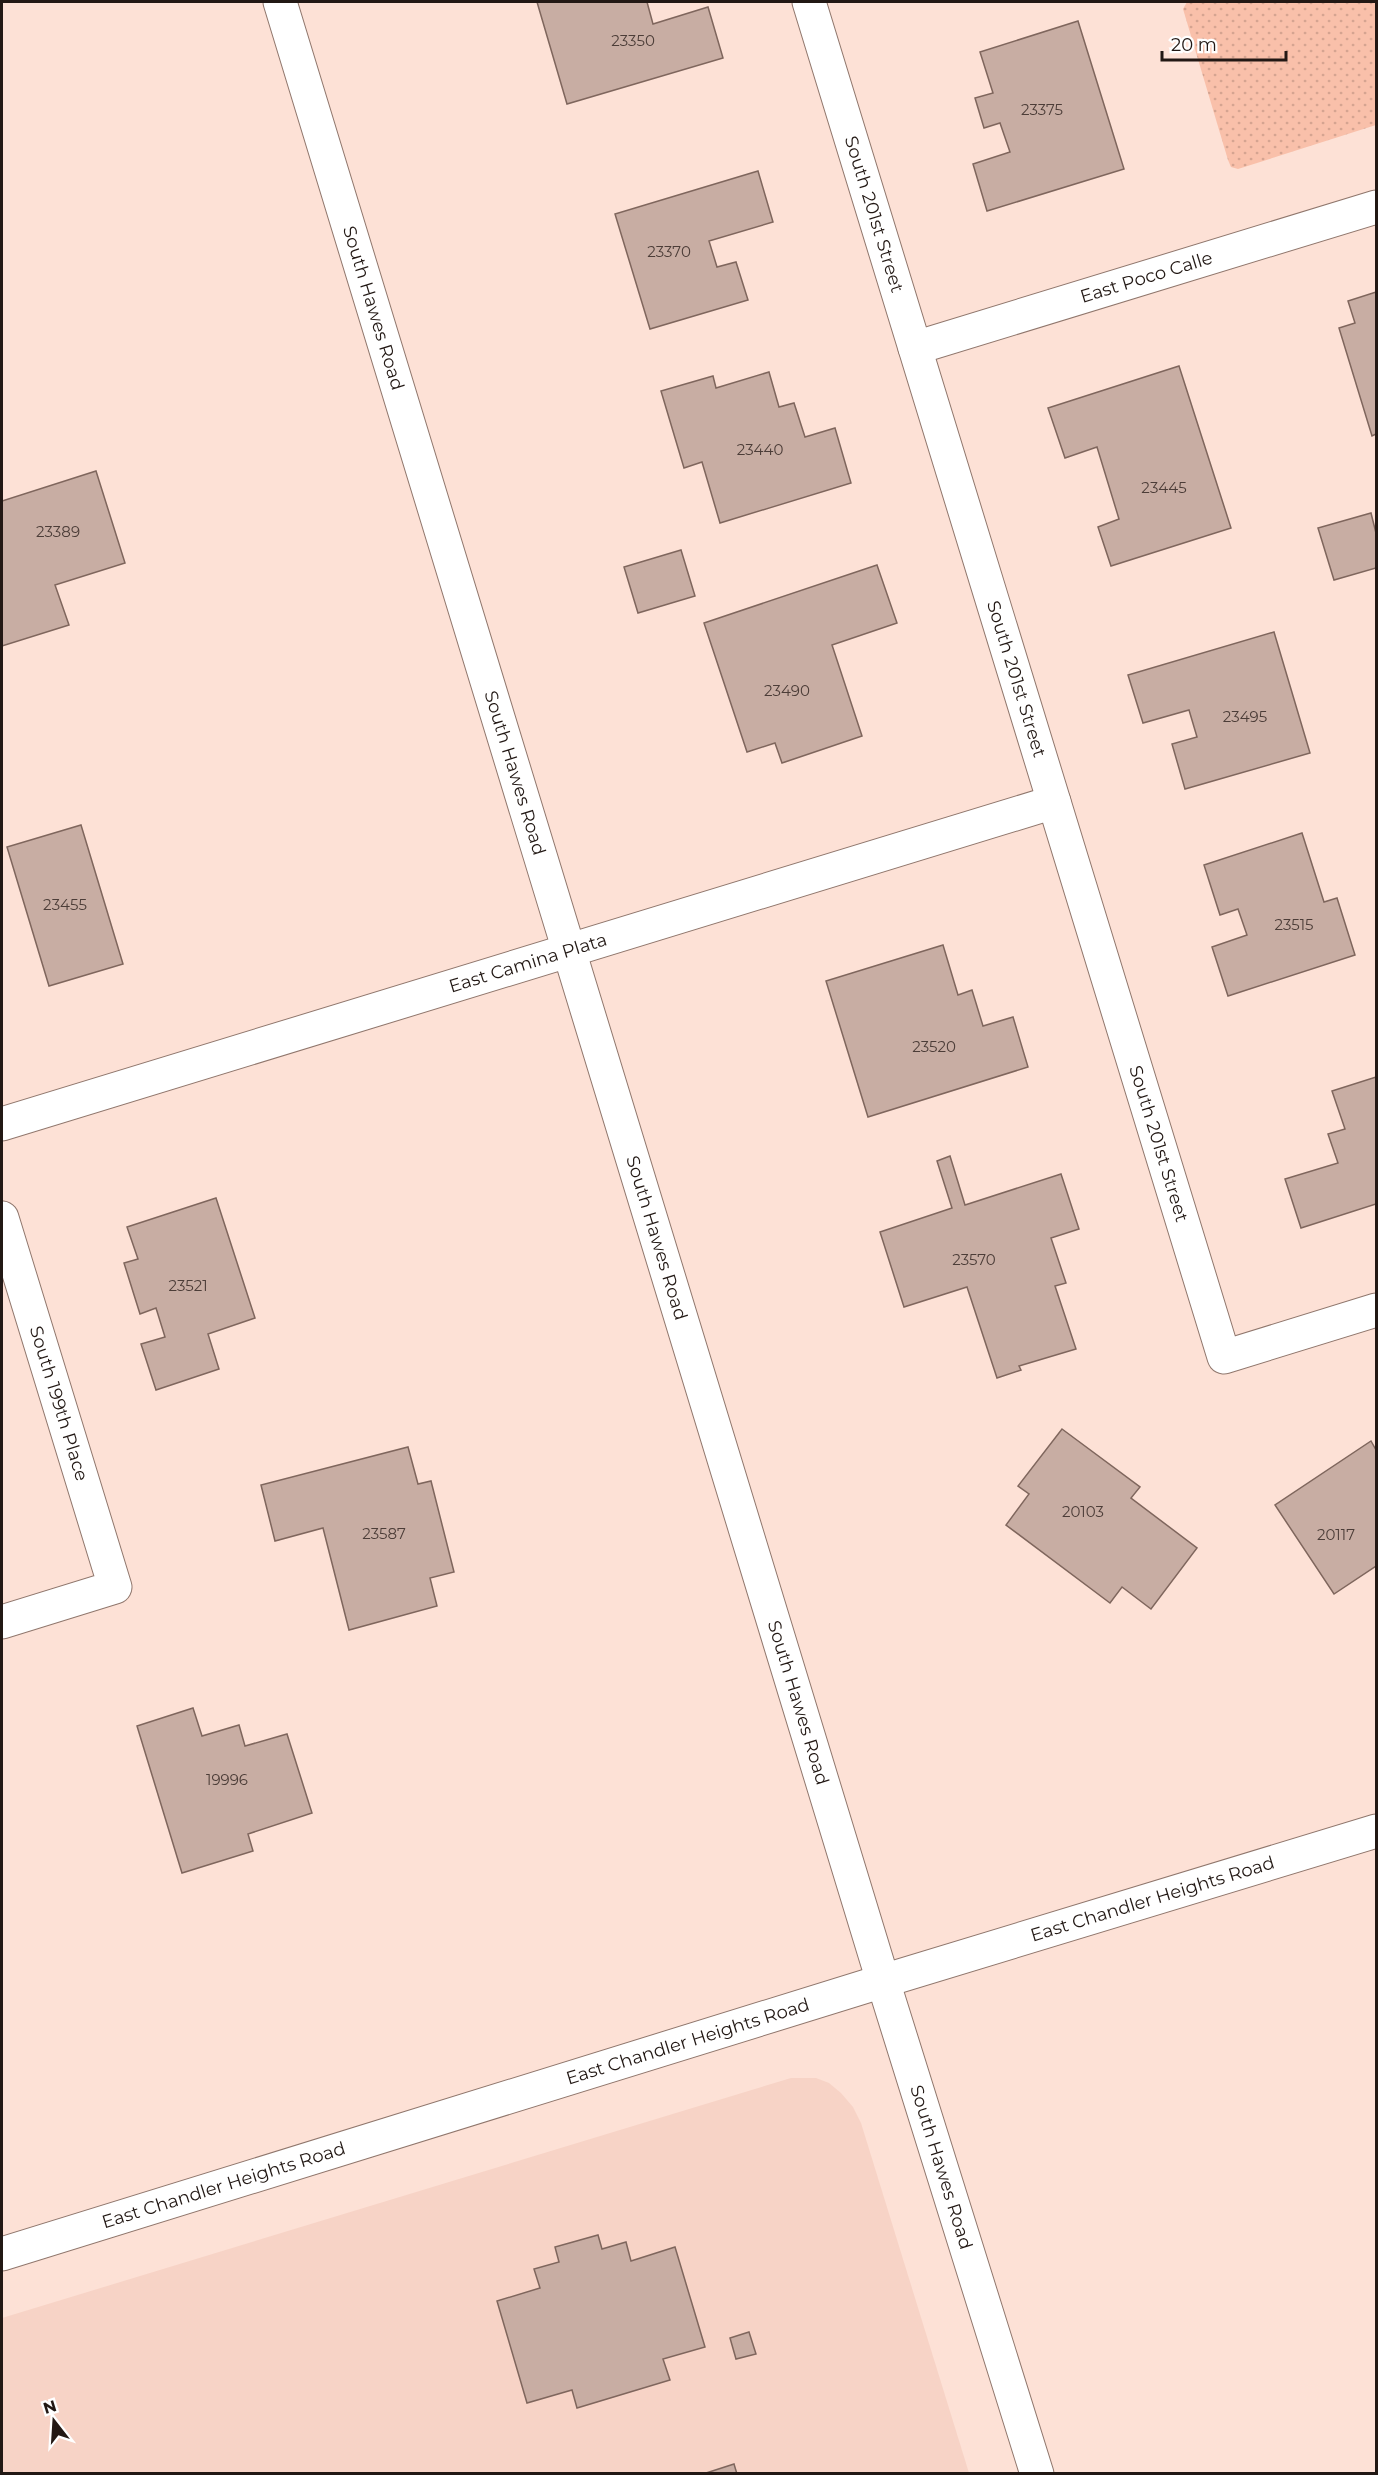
<svg xmlns="http://www.w3.org/2000/svg" width="1378" height="2475" viewBox="0 0 1378 2475" font-family="Montserrat,sans-serif">
	<style>
		.built { fill: #f7d3c6 }
		.park { fill: url(#park-dots) }
		.building { fill: #c8ada3; stroke: #7f665d; stroke-width: 1.5 }
		.lines { fill: none; stroke-linecap: round; stroke-linejoin: round }
		.minor-casing { stroke: #90776d; stroke-width: 35 }
		.major-casing { stroke: #90776d; stroke-width: 35 }
		.minor { stroke: #fff; stroke-width: 33 }
		.major { stroke: #fff; stroke-width: 33 }
		.labels { text-anchor: middle; stroke-width: 4.5; stroke-linejoin: round; paint-order: stroke }
		.number-label { font-size: 15px; fill: #4c3d38 }
		.street-label { font-size: 18px; fill: #221814; stroke: #fff }
	</style>
	<defs>
		<pattern id="park-dots" width="8" height="8" patternUnits="userSpaceOnUse" patternTransform="scale(1.5)"><rect width="8" height="8" fill="#f9c0aa"/><path d="M2 2h.1M6 6h.1" fill="none" stroke="#d5a491" stroke-width="1.8" stroke-linecap="round"/></pattern>
	</defs>
	<rect width="100%" height="100%" fill="#fde1d6"/>
	<!-- built -->
	<polygon class="built" points="791,2078 816,2078 829,2083 841,2093 853,2107 861,2123 969,2473 2,2474 2,2318"/>
	<!-- park -->
	<polygon class="park" points="1187,2 1376,2 1376,125 1238,169 1231,167 1228,160 1183,9"/>
	<!-- building -->
	<g class="building">
		<polygon points="537,2 647,2 653,24 708,7 723,58 567,104"/>
		<polygon points="1078,21 1124,169 987,211 973,164 1010,152 1000,123 984,128 975,98 993,93 980,52"/>
		<polygon points="758,171 773,222 709,241 717,267 736,262 748,300 650,329 615,214"/>
		<polygon points="1376,292 1376,434 1372,436 1339,328 1355,323 1348,301"/>
		<polygon points="1179,366 1231,528 1111,566 1098,527 1119,519 1097,447 1065,458 1048,408"/>
		<polygon points="769,372 779,407 794,403 805,437 835,428 851,483 720,523 702,462 684,468 661,391 713,376 716,388"/>
		<polygon points="96,471 125,563 55,585 69,625 2,646 2,501"/>
		<polygon points="1371,513 1376,533 1376,568 1334,580 1318,528"/>
		<polygon points="681,550 695,596 638,613 624,567"/>
		<polygon points="877,565 897,623 832,645 862,736 782,763 775,743 747,752 704,623"/>
		<polygon points="1274,632 1310,753 1185,789 1172,744 1197,737 1189,710 1143,723 1128,675"/>
		<polygon points="81,825 123,964 49,986 7,847"/>
		<polygon points="1302,833 1324,902 1337,898 1355,955 1228,996 1212,947 1247,935 1238,909 1220,915 1204,865"/>
		<polygon points="943,945 958,995 972,990 983,1026 1013,1017 1028,1067 868,1117 826,981"/>
		<polygon points="1376,1077 1376,1204 1301,1228 1285,1179 1338,1163 1328,1134 1345,1129 1332,1091"/>
		<polygon points="950,1156 965,1205 1061,1174 1079,1229 1051,1238 1066,1283 1055,1286 1076,1349 1019,1366 1021,1370 997,1378 967,1287 904,1307 880,1232 952,1208 937,1161"/>
		<polygon points="216,1198 255,1318 208,1334 219,1369 156,1390 141,1344 165,1337 156,1308 140,1314 124,1263 138,1259 127,1227"/>
		<polygon points="1062,1429 1140,1487 1131,1498 1197,1548 1151,1609 1122,1587 1110,1603 1006,1525 1029,1494 1018,1486"/>
		<polygon points="1371,1441 1376,1450 1376,1566 1334,1594 1275,1505"/>
		<polygon points="408,1447 418,1484 431,1481 454,1572 430,1578 437,1606 349,1630 323,1528 275,1541 261,1485"/>
		<polygon points="193,1708 202,1736 239,1725 245,1746 287,1734 312,1813 248,1834 253,1851 182,1873 137,1726"/>
		<polygon points="598,2235 602,2249 626,2242 631,2261 675,2247 705,2347 663,2359 670,2380 577,2408 572,2390 527,2403 497,2301 540,2288 534,2269 559,2262 555,2247"/>
		<polygon points="749,2332 756,2354 736,2359 730,2338"/>
		<polygon points="734,2464 737,2474 703,2474"/>
	</g>
	<g class="lines">
		<!-- minor casing -->
		<g class="minor-casing">
			<g id="minor">
				<path id="s1" d="M809,2L1224,1357L1376,1310"/>
				<path id="s2" d="M915,348L1376,207"/>
				<path id="s3" d="M2,1124L1054,802"/>
				<path id="s4" d="M2,1218L115,1587L2,1622"/>
			</g>
		</g>
		<!-- major casing -->
		<g class="major-casing">
			<g id="major">
				<path id="s5" d="M280,2L883,1981L1037,2474"/>
				<path id="s6" d="M2,2254L883,1981L1376,1831"/>
			</g>
		</g>
		<!-- minor -->
		<use href="#minor" class="minor"/>
		<!-- major -->
		<use href="#major" class="major"/>
	</g>
	<g class="labels">
		<!-- number labels -->
		<g class="number-label">
			<text x="633" y="46">23350</text>
			<text x="1042" y="115">23375</text>
			<text x="669" y="257">23370</text>
			<text x="760" y="455">23440</text>
			<text x="1164" y="493">23445</text>
			<text x="58" y="537">23389</text>
			<text x="787" y="696">23490</text>
			<text x="1245" y="722">23495</text>
			<text x="65" y="910">23455</text>
			<text x="1294" y="930">23515</text>
			<text x="934" y="1052">23520</text>
			<text x="974" y="1265">23570</text>
			<text x="188" y="1291">23521</text>
			<text x="1083" y="1517">20103</text>
			<text x="384" y="1539">23587</text>
			<text x="1336" y="1540">20117</text>
			<text x="227" y="1785">19996</text>
		</g>
		<!-- street labels -->
		<g class="street-label">
			<text dy="6" stroke="none"><textPath href="#s1" startOffset="222">South 201st Street</textPath></text>
			<text dy="6" stroke="none"><textPath href="#s2" startOffset="242">East Poco Calle</textPath></text>
			<text dy="6" stroke="none"><textPath href="#s5" startOffset="320">South Hawes Road</textPath></text>
			<text dy="6" stroke="none"><textPath href="#s1" startOffset="708">South 201st Street</textPath></text>
			<text dy="6" stroke="none"><textPath href="#s5" startOffset="806">South Hawes Road</textPath></text>
			<text dy="6" stroke="none"><textPath href="#s3" startOffset="550">East Camina Plata</textPath></text>
			<text dy="6" stroke="none"><textPath href="#s1" startOffset="1194">South 201st Street</textPath></text>
			<text dy="6" stroke="none"><textPath href="#s5" startOffset="1292">South Hawes Road</textPath></text>
			<text dy="6" stroke="none"><textPath href="#s4" startOffset="194">South 199th Place</textPath></text>
			<text dy="6" stroke="none"><textPath href="#s5" startOffset="1778">South Hawes Road</textPath></text>
			<text dy="6" stroke="none"><textPath href="#s6" startOffset="1204">East Chandler Heights Road</textPath></text>
			<text dy="6" stroke="none"><textPath href="#s6" startOffset="718">East Chandler Heights Road</textPath></text>
			<text dy="6" stroke="none"><textPath href="#s5" startOffset="2264">South Hawes Road</textPath></text>
			<text dy="6" stroke="none"><textPath href="#s6" startOffset="232">East Chandler Heights Road</textPath></text>
		</g>
	</g>
	<!-- border -->
	<rect width="1378" height="2475" fill="none" stroke="#221814" stroke-width="6"/>
	<!-- north arrow -->
	<g transform="translate(54 2421) rotate(343)" stroke="#ffffff" stroke-width="4.5" paint-order="stroke">
	<path d="M0-4.5L10 22L0 15L-10 22Z" fill="#221814"/>
	<text y="-9" font-size="16" font-weight="bold" text-anchor="middle" fill="#221814">N</text>
	</g>
	<!-- scale -->
	<path d="M1162 51v9h124v-9" fill="none" stroke="#221814" stroke-width="3"/>
	<text x="1171" y="51" font-size="18" fill="#221814" stroke="#ffffff" stroke-width="4.5" paint-order="stroke">20 m</text>
</svg>
